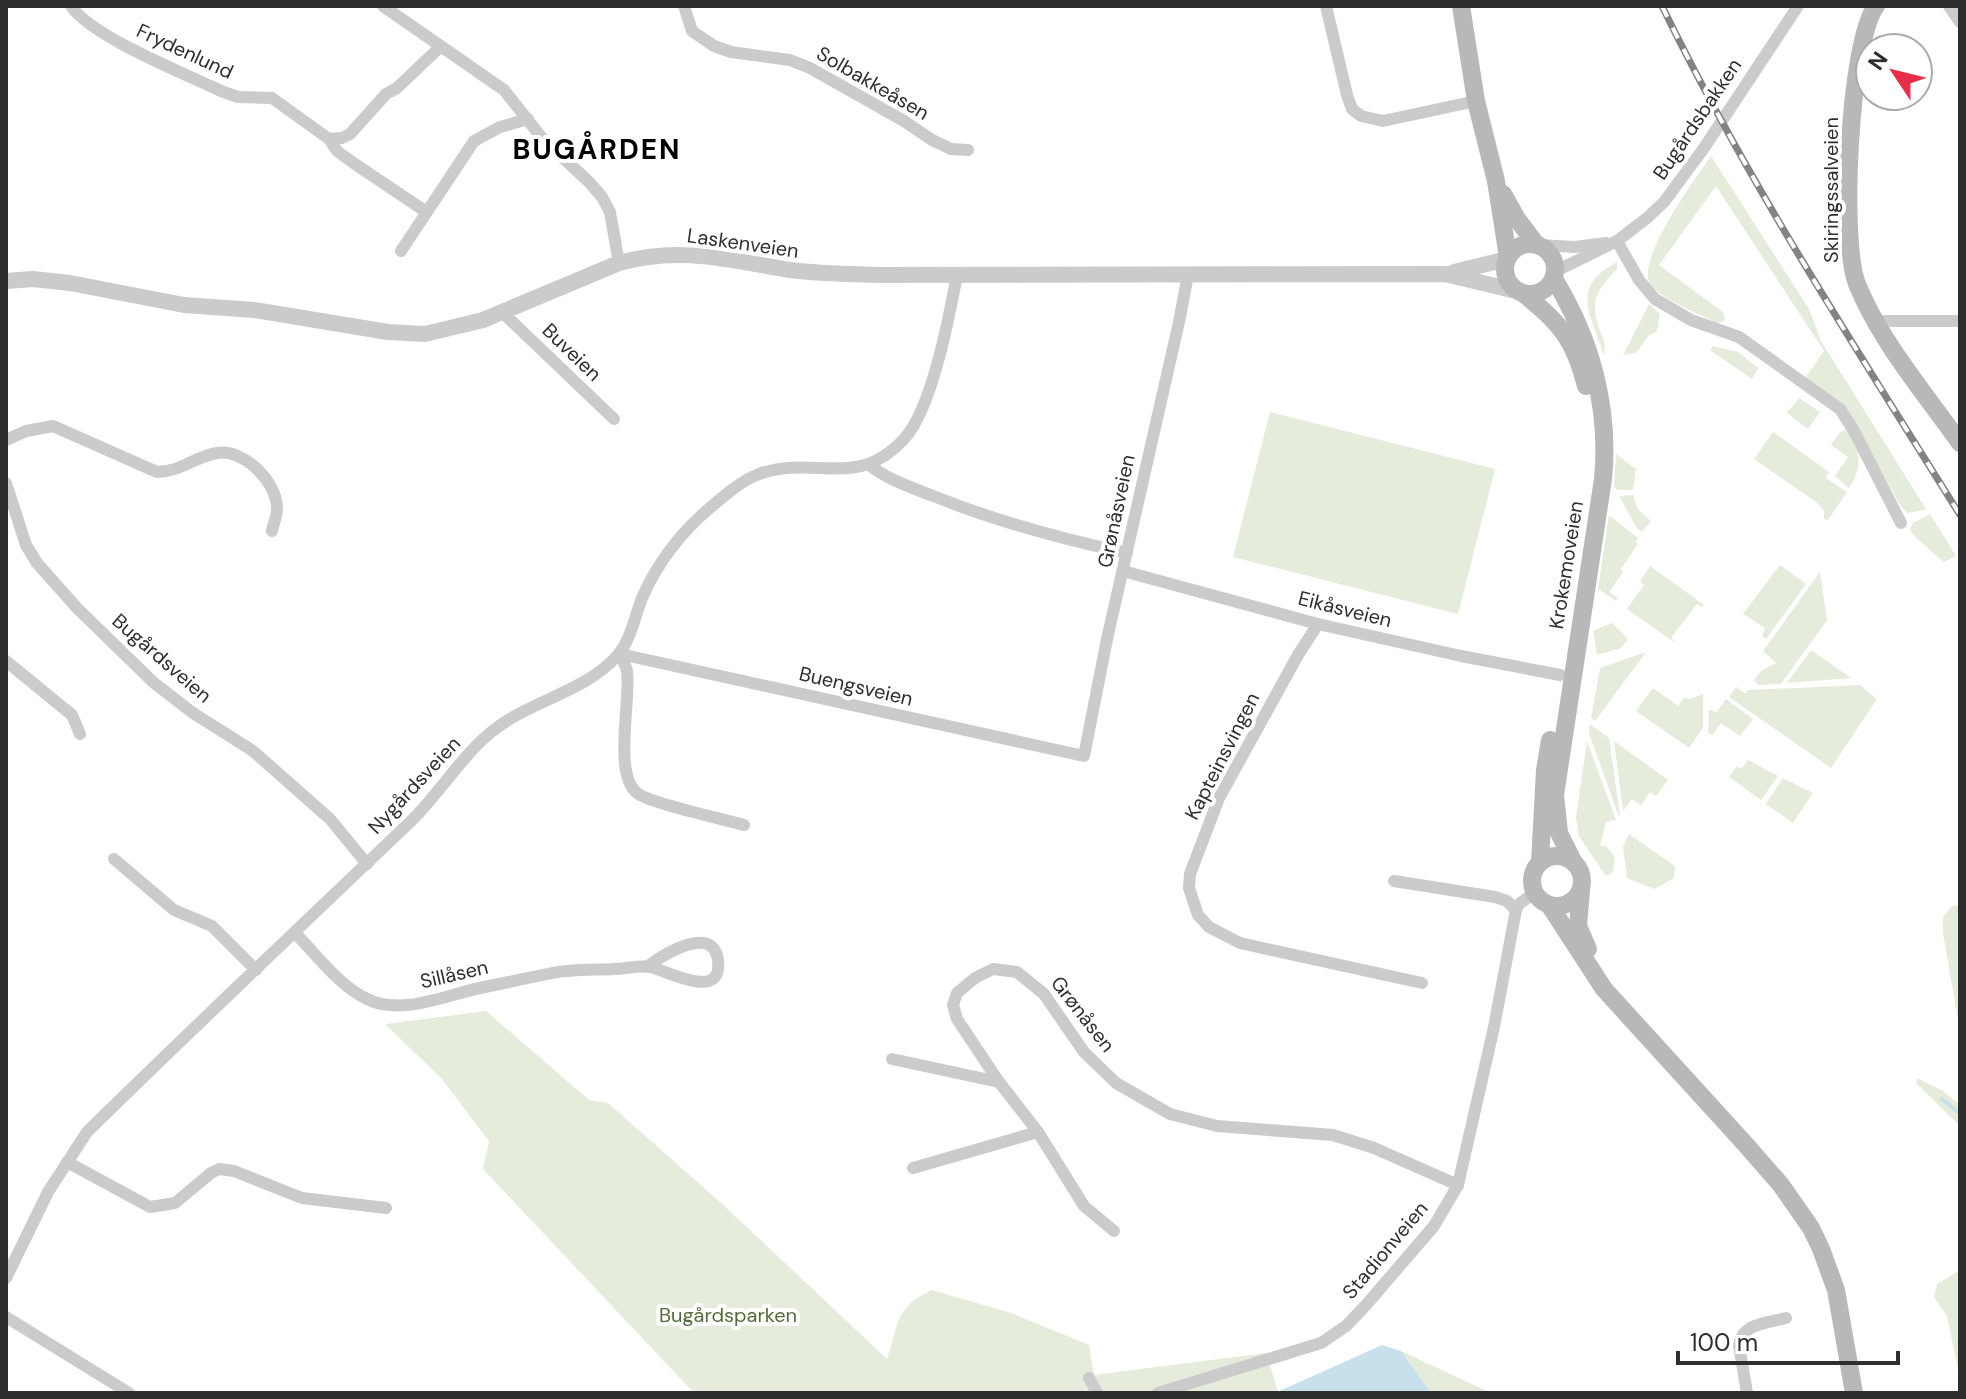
<svg xmlns="http://www.w3.org/2000/svg" width="1966" height="1399" viewBox="0 0 1966 1399" font-family="'DM Sans',sans-serif">
	<style>
		.green { fill: #e5ecdb }
		.water { fill: #c7e0ec }
		.lines { fill: none; stroke-linecap: round; stroke-linejoin: round }
		.stream { stroke: #c7e0ec; stroke-width: 4 }
		.minor { stroke: #cbcbcb; stroke-width: 12 }
		.tertiary { stroke: #cbcbcb; stroke-width: 16 }
		.secondary { stroke: #b8b8b8; stroke-width: 18 }
		.rail-casing { stroke: #838383; stroke-width: 7 }
		.rail { stroke: #fff; stroke-width: 4; stroke-dasharray: 12; stroke-linecap: butt }
		.labels { text-anchor: middle; stroke-width: 8; stroke-linejoin: round; paint-order: stroke }
		.street-label { font-size: 20px; fill: #2e2e2e; stroke: #fff }
		.park-label { font-size: 20px; fill: #546a3b; stroke: #fff }
		.district-label { font-size: 28px; font-weight: bold; letter-spacing: 2px; fill: #000; stroke: #fff }
	</style>
	<rect width="100%" height="100%" fill="#fff"/>
	<!-- green -->
	<g class="green">
		<path d="M1711,156L1809,309L1821,341L1926,509L1924,510L1908,513L1902,508L1842,403L1805,378L1824,351L1716,186L1659,265L1723,312L1725,320L1719,323L1715,322C1697,313 1663,300 1651,285C1633,264 1696,177 1711,156Z"/>
		<path d="M1617,262V269C1596,291 1589,301 1600,331C1604,340 1606,346 1604,355C1592,315 1568,288 1617,262Z"/>
		<polygon points="1649,304 1660,314 1657,331 1648,336 1636,353 1623,355"/>
		<polygon points="1713,346 1738,352 1758,368 1752,379 1710,350"/>
		<polygon points="1799,398 1820,412 1808,429 1787,413"/>
		<polygon points="1270,412 1495,469 1458,614 1233,557"/>
		<path d="M1847,429C1860,451 1864,466 1849,488L1835,476L1848,457L1831,445L1840,432Z"/>
		<polygon points="1773,432 1829,472 1826,478 1847,492 1828,520 1824,519 1824,511 1816,502 1754,459"/>
		<polygon points="1616,454 1636,469 1633,490 1617,490 1614,486"/>
		<polygon points="1633,495 1638,510 1651,521 1642,532 1637,528 1619,496"/>
		<polygon points="1930,514 1956,556 1944,562 1915,537 1910,529 1913,523"/>
		<polygon points="1609,515 1638,538 1635,542 1638,544 1621,569 1623,572 1609,592 1618,598 1616,601 1598,589"/>
		<polygon points="1780,565 1806,584 1766,639 1762,636 1765,628 1743,614"/>
		<polygon points="1650,566 1704,605 1702,607 1697,604 1671,638 1677,644 1627,609 1644,585 1640,581"/>
		<polygon points="1820,572 1827,620 1781,684 1759,685 1754,680 1761,671 1776,663 1763,651"/>
		<polygon points="1612,623 1628,639 1621,648 1597,655 1593,631"/>
		<polygon points="1811,650 1851,678 1787,683"/>
		<polygon points="1646,652 1598,717 1595,721 1591,718 1600,668"/>
		<polygon points="1860,685 1877,699 1831,768 1729,697 1736,687 1746,694 1748,690"/>
		<polygon points="1653,688 1678,706 1684,698 1690,699 1703,694 1703,728 1689,748 1636,711"/>
		<polygon points="1726,699 1753,719 1740,736 1721,723 1712,735 1708,733 1709,710 1717,712"/>
		<polygon points="1590,724 1609,738 1620,815 1619,817 1589,733"/>
		<polygon points="1587,741 1616,820 1606,822 1600,845 1607,847 1615,857 1613,872 1606,876 1579,836 1576,818"/>
		<polygon points="1614,741 1668,780 1656,796 1650,792 1641,805 1632,799 1623,811"/>
		<polygon points="1748,760 1778,776 1761,800 1729,777 1737,766 1741,769"/>
		<polygon points="1783,778 1813,793 1793,823 1766,804"/>
		<polygon points="1629,834 1675,866 1674,878 1654,889 1627,878 1623,847"/>
		<polygon points="1960,905 1960,1031 1943,933 1943,917 1952,906"/>
		<path d="M486,1011L589,1100L608,1103L720,1202L887,1359C899,1325 894,1307 932,1290L1011,1313L1089,1345L1094,1375L1266,1353L1278,1391L694,1393L483,1169L489,1141L441,1078L385,1024Z"/>
		<polygon points="1917,1078 1943,1091 1960,1105 1960,1126 1916,1083"/>
		<polygon points="1960,1270 1960,1379 1947,1316 1934,1297 1937,1284"/>
		<polygon points="1401,1351 1491,1393 1431,1393"/>
	</g>
	<!-- water -->
	<polygon class="water" points="1382,1345 1401,1351 1431,1393 1275,1393"/>
	<g class="lines">
		<!-- stream -->
		<polyline class="stream" points="1942,1099 1960,1114"/>
		<!-- minor -->
		<g class="minor">
			<path d="M71,6C92,37 184,73 221,91L238,97L272,98L329,139L337,151L355,164L425,211"/>
			<polyline points="383,6 504,90 542,138 589,182 602,197 610,212 619,263"/>
			<polyline points="684,6 692,31 714,46 731,52 790,60 810,68 904,121 932,140 951,149 968,150"/>
			<polyline points="1326,6 1347,95 1352,109 1361,116 1383,121 1476,101"/>
			<polyline points="1949,6 1960,22"/>
			<polyline points="329,139 342,138 350,134 386,94 397,88 440,47"/>
			<polyline points="1617,241 1639,280 1655,299 1691,320 1739,337 1840,409 1854,431 1901,523"/>
			<polyline points="1538,245 1575,247 1606,243"/>
			<polyline points="401,251 474,141 500,127 528,119"/>
			<polyline points="1556,271 1617,241 1647,218 1664,202 1704,148 1798,6"/>
			<polyline points="503,313 614,419"/>
			<polyline points="1876,321 1960,321"/>
			<path d="M6,440L26,431L53,426L157,472C184,471 193,457 217,453C243,448 276,481 277,507C278,514 273,524 272,531"/>
			<path d="M869,465C890,481 913,488 936,497C998,522 1062,539 1127,553"/>
			<polyline points="6,483 26,545 37,563 77,608 153,682 193,713 253,751 330,819 367,864"/>
			<polyline points="1123,571 1318,624 1461,656 1560,675"/>
			<polyline points="1318,624 1298,655 1219,798 1190,874 1189,888 1198,915 1209,927 1240,943 1422,983"/>
			<polyline points="620,654 1084,756 1107,639 1179,322 1188,275"/>
			<path d="M620,654C622,659 626,666 627,671C631,700 613,774 637,793C649,803 724,819 744,825"/>
			<polyline points="6,661 72,715 80,734"/>
			<polyline points="114,859 174,910 212,926 256,970"/>
			<polyline points="1394,881 1495,897 1507,901 1516,910"/>
			<path d="M295,933C317,955 338,985 367,999C401,1016 446,995 480,988C504,983 528,978 552,973C572,969 593,970 614,969C625,969 639,965 650,967C668,971 723,1002 718,960C713,923 663,955 648,966"/>
			<polyline points="892,1059 999,1082"/>
			<polyline points="67,1162 150,1207 175,1203 211,1173 219,1169 234,1171 302,1198 386,1208"/>
			<polyline points="913,1168 1038,1132"/>
			<polyline points="1114,1231 1084,1206 1038,1132 999,1082 957,1019 953,1005 957,993 975,978 993,969 1017,972 1044,994 1084,1052 1116,1083 1170,1114 1217,1126 1333,1135 1374,1148 1458,1185"/>
			<path d="M6,1278L48,1192L87,1132C193,1028 301,926 408,824C438,796 459,759 490,733C528,701 583,693 616,657C631,641 634,618 642,598C658,562 681,532 711,507C725,495 741,481 759,474C815,454 856,491 904,439C932,409 949,317 957,275"/>
			<polyline points="6,1317 129,1393"/>
			<polyline points="1089,1378 1097,1393"/>
			<polyline points="1158,1393 1321,1343 1346,1326 1366,1305 1434,1226 1458,1185 1494,1027 1516,910 1519,904 1534,893"/>
			<path d="M1747,1393L1739,1345C1742,1323 1768,1323 1786,1318"/>
		</g>
		<!-- tertiary -->
		<g class="tertiary">
			<polyline points="1454,272 1507,259"/>
			<path d="M6,281L33,279L70,283L184,305L254,310L388,332L425,334L483,320L619,263C681,246 728,260 790,270C821,274 852,274 883,275L1445,274L1516,291"/>
		</g>
		<!-- secondary -->
		<g class="secondary">
			<polyline points="1461,6 1476,101 1496,181 1508,257"/>
			<path d="M1876,6C1849,43 1840,241 1857,284C1880,341 1924,392 1960,443"/>
			<polyline points="1503,194 1517,219 1536,244"/>
			<circle cx="1530" cy="269" r="25"/>
			<path d="M1554,279C1591,339 1610,408 1603,479L1555,795L1559,833L1574,863"/>
			<path d="M1525,295C1561,323 1575,342 1586,386"/>
			<circle cx="1557" cy="881" r="25"/>
			<polyline points="1540,862 1545,770 1550,740"/>
			<polyline points="1581,890 1578,926 1588,949"/>
			<polyline points="1550,906 1604,989 1747,1146 1781,1185 1811,1228 1821,1249 1836,1290 1854,1393"/>
		</g>
		<!-- rail casing -->
		<g class="rail-casing">
			<path id="rail" d="M1662,6C1748,183 1856,348 1960,515"/>
		</g>
		<!-- rail -->
		<use href="#rail" class="rail"/>
	</g>
	<g class="labels">
		<!-- street labels -->
		<g class="street-label">
			<text transform="translate(185 51) rotate(25)" y="7">Frydenlund</text>
			<text transform="translate(873 83) rotate(30)" y="7">Solbakkeåsen</text>
			<text transform="translate(1697 119) rotate(-56)" y="7">Bugårdsbakken</text>
			<text transform="translate(1831 190) rotate(-90)" y="7">Skiringssalveien</text>
			<text transform="translate(743 243) rotate(8)" y="7">Laskenveien</text>
			<text transform="translate(572 352) rotate(44)" y="7">Buveien</text>
			<text transform="translate(1116 511) rotate(-78)" y="7">Grønåsveien</text>
			<text transform="translate(1566 565) rotate(-81)" y="7">Krokemoveien</text>
			<text transform="translate(1345 609) rotate(14)" y="7">Eikåsveien</text>
			<text transform="translate(162 658) rotate(41)" y="7">Bugårdsveien</text>
			<text transform="translate(856 686) rotate(13)" y="7">Buengsveien</text>
			<text transform="translate(1222 756) rotate(-63)" y="7">Kapteinsvingen</text>
			<text transform="translate(414 785) rotate(-47)" y="7">Nygårdsveien</text>
			<text transform="translate(454 974) rotate(-13)" y="7">Sillåsen</text>
			<text transform="translate(1083 1014) rotate(52)" y="7">Grønåsen</text>
			<text transform="translate(1385 1250) rotate(-50)" y="7">Stadionveien</text>
		</g>
		<!-- park labels -->
		<g class="park-label">
			<text x="728" y="1322">Bugårdsparken</text>
		</g>
		<!-- district labels -->
		<g class="district-label">
			<text x="597" y="159">BUGÅRDEN</text>
		</g>
	</g>
	<!-- border -->
	<rect width="1966" height="1399" fill="none" stroke="#2e2e2e" stroke-width="16"/>
	<!-- north arrow -->
	<g transform="translate(1894 72) rotate(305)"><circle r="38" fill="#ffffff" stroke="#ababab" stroke-width="2"/>
	<path d="M0-6L14 30L0 20L-14 30Z" fill="#e72e46"/>
	<text y="-12" font-size="22" font-weight="bold" text-anchor="middle" fill="#2e2e2e">N</text>
	</g>
	<!-- scale -->
	<path d="M1678 1351v12h220v-12" fill="none" stroke="#2e2e2e" stroke-width="4"/>
	<text x="1690" y="1351" font-size="24" fill="#2e2e2e" stroke="#ffffff" stroke-width="6" paint-order="stroke">100 m</text>
</svg>
